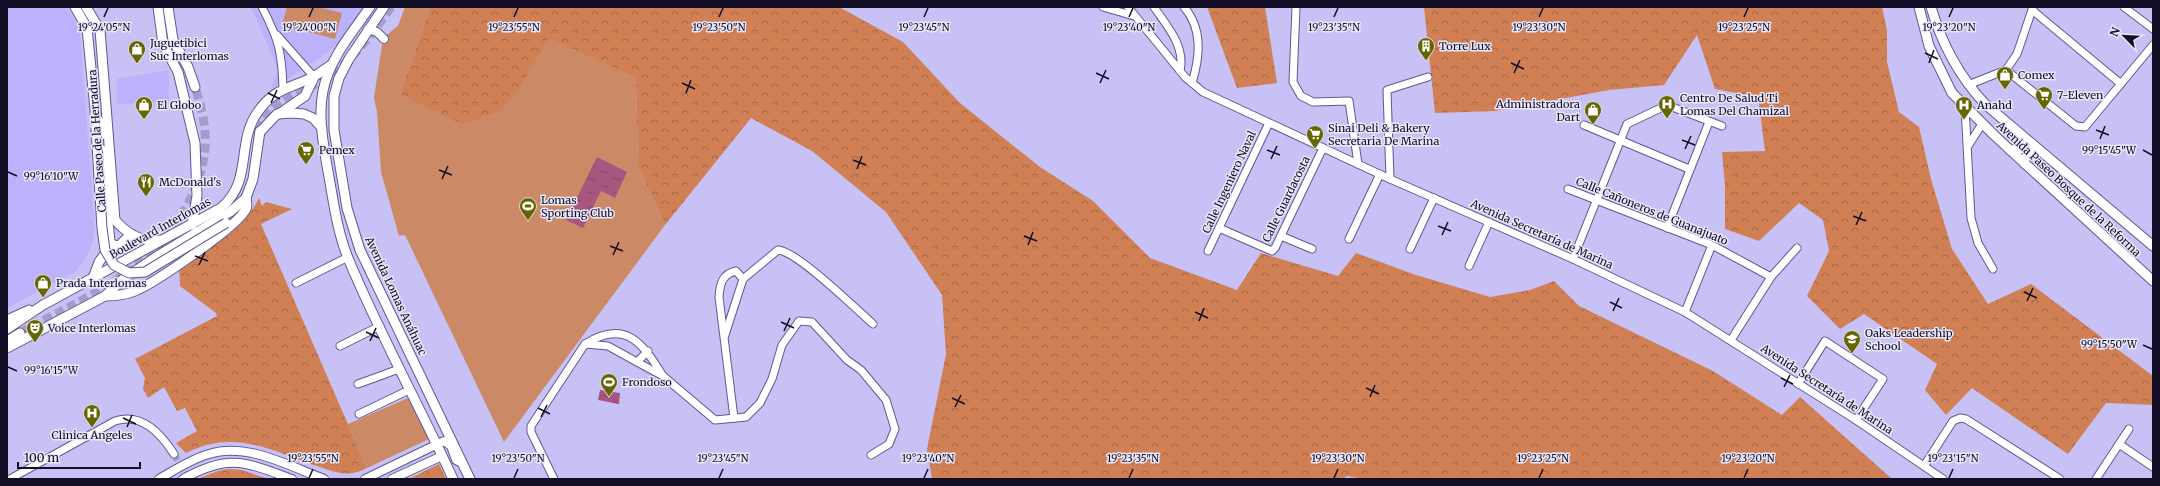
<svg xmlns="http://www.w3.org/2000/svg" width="2160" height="486" viewBox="0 0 2160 486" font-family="Merriweather,serif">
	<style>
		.built { fill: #bbb2fb }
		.green { fill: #cb8965 }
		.forest { fill: url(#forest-crowns) }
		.water { fill: url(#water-ripples) }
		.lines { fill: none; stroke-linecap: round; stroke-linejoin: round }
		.minor-tunnel { stroke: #a39dcc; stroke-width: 7; stroke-dasharray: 7 3.5; stroke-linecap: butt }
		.secondary-tunnel { stroke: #a39dcc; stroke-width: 9; stroke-dasharray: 9 4.5; stroke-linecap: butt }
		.minor-casing { stroke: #615893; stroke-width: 9 }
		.tertiary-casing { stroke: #615893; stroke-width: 10 }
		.secondary-casing { stroke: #615893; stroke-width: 11 }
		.minor { stroke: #fff; stroke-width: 7 }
		.tertiary { stroke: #fff; stroke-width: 8 }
		.secondary { stroke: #fff; stroke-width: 9 }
		.secondary-bridge-casing { stroke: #615893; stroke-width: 11; stroke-linecap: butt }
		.secondary-bridge { stroke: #fff; stroke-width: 9 }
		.ticks { fill: none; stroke: #120e25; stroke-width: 1.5 }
		.labels { text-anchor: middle; stroke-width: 3; stroke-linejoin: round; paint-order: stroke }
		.poi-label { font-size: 11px; fill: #120e25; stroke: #e8e7fb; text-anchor: start }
		.street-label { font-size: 11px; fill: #120e25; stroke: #e8e7fb }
		.ticks-label { font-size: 10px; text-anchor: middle; fill: #120e25; stroke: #e8e7fb; stroke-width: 3; stroke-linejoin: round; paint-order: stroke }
	</style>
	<defs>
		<pattern id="forest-crowns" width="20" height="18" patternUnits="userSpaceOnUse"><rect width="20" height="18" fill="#d08054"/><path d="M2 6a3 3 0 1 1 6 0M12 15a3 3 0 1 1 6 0" fill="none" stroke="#a76745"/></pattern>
		<pattern id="water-ripples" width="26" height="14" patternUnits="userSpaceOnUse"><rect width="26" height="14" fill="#a6567f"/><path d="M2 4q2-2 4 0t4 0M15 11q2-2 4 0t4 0" fill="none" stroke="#864668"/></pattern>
	</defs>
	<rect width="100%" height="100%" fill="#c7c1f6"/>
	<!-- built -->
	<g class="built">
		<polygon points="7,7 67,7 76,21 80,34 95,230 92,244 85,259 75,272 7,308"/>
		<polygon points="251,7 363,7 339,43 316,61 270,90 278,70"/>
		<polygon points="169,70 169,102 117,104 117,79"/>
	</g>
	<!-- green -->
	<g class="green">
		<polygon points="287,7 318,7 342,13 335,39 282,25"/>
		<polygon points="405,7 430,7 400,94 502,110 519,88 549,37 636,78 638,166 665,225 504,442 405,235 399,236 381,172 377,112 374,98 383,38 398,26"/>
		<polygon points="408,398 429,439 367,468 348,424"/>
	</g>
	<!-- forest -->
	<g class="forest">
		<polygon points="430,7 839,7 903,42 960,103 1040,167 1093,201 1150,258 1237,290 1261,253 1338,276 1356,253 1416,275 1490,297 1530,290 1554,281 1579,306 1713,371 1782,415 1800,397 1892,479 1363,479 1347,476 1343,479 932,479 927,449 946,354 942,295 886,212 812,151 751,118 665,225 638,166 636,78 549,38 519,89 502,110 462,124 400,94"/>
		<polygon points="1207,7 1265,7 1277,83 1237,88"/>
		<polygon points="1424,7 1882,7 1887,30 1887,62 1899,112 1919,127 1931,179 1952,249 1988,304 2031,284 2153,376 2153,405 2106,403 2068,454 1972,388 1946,415 1925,390 1937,364 1864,314 1840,329 1807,296 1829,251 1823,220 1799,203 1759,241 1725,229 1725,186 1722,152 1765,151 1758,97 1715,89 1697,35 1664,85 1609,90 1496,111 1435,113"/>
		<path d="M259,198L262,206L266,202L292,209L261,224L367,468C363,470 358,472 353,473C339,475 326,469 314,465C269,449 233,429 186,453L176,443L197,431L185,408L177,411L164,387L148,398L143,389L145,378L135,359L217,316L216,313L180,286L179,266C210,248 243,232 259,198Z"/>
		<polygon points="439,464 446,479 409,479"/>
		<polygon points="230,469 241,470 269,479 200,478 218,471"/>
	</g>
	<!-- water -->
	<g class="water">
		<polygon points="597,157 627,172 615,198 601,191 583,228 566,220"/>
		<polygon points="600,390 620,393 619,404 598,400"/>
	</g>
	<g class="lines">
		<!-- minor-tunnel -->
		<polyline class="minor-tunnel" points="174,454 188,479"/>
		<!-- secondary-tunnel -->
		<g class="secondary-tunnel">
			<path d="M260,131C270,94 310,93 335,72C358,53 374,31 391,7"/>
			<path d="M20,333C62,310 110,289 147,257C175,233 199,192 204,156C208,132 202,109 195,87"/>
		</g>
		<!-- minor casing -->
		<g class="minor-casing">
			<g id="minor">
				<path d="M262,7C279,40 282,52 283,89"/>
				<polyline points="1103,7 1134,16"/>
				<polyline points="1128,7 1185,77 1203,92 1390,179 1573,259 1685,312 1856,420 1943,479"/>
				<path d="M1154,7C1167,26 1186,47 1180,71"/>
				<path d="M1184,7C1203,29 1200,57 1192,83"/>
				<polyline points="1296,7 1293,82 1301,96 1313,102 1349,101 1358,164"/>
				<polyline points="2124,7 2153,29"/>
				<polyline points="2032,10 2121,84"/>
				<polyline points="277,35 314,77"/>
				<polyline points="2006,70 2076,126 2085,127 2153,45"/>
				<polyline points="1968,85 2006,70 2017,54 2033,7"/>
				<polyline points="1965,107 1971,218 1978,243 1993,269"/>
				<polyline points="1584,125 1689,169"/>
				<polyline points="1968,146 1982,124"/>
				<polyline points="1390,179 1387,90 1428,77"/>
				<polyline points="1568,189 1712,245 1771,277"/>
				<polyline points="1219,228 1272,251 1275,248 1323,148"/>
				<polyline points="1667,228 1709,122"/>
				<polyline points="1281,236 1312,249"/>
				<polyline points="1349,239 1380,174"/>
				<polyline points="1410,249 1434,198"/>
				<polyline points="1208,251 1269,123"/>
				<polyline points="1573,259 1627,124 1667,105 1722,126"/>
				<polyline points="1469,266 1489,222"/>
				<polyline points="296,283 348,257"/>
				<polyline points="1685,312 1712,245"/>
				<path d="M725,335L743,279L778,250C797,251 856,309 873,324"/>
				<polyline points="1731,340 1771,277 1797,248"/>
				<polyline points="585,344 608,346 637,362 648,351"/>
				<polyline points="340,346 380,326"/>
				<polyline points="637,362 663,376 715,420 746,417 760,403 772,379 782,345 799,321 812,322 847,360 861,370 886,400 895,429 889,444 871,455"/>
				<polyline points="358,384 399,369"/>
				<polyline points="1798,384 1825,341 1883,379 1856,420"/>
				<polyline points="359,414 409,390"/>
				<path d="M734,418L719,297C720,284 722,274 736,271L743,279"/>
				<polyline points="2119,444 2153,467"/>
				<polyline points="1924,466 1953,421 1960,418 1966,419 2060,479"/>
				<path d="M10,479L115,421C142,412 161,434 174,454"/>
				<path d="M554,479L531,432V426L585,344C625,319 642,342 663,376"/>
				<polyline points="2096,479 2129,429"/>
			</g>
		</g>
		<!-- tertiary casing -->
		<g class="tertiary-casing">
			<g id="tertiary">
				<polyline points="368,29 377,32 384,39"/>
				<path d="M159,479C175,470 191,459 209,454C247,442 289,466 324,479"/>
				<path d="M183,479C229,453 245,462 292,479"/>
				<polyline points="365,479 444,441 451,446 456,460 462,463"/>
				<polyline points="392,479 442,456"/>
			</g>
		</g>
		<!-- secondary casing -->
		<g class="secondary-casing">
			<g id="secondary">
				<polyline points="75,7 87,28 96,120"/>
				<path d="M86,7L100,30L115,220C127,234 143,243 162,240"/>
				<polyline points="158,7 163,44 178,72 195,143 197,196 192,225"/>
				<polyline points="168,7 173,40 188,67 195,87"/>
				<path d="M370,7C352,33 329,59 323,91C318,115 323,142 327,166C333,197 336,228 348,258C379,333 419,405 453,479"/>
				<polyline points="384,7 349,59 339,78 334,96 334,130 347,208 360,250 470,479"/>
				<polyline points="1919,7 1929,46 1952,93 1995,136 2153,281"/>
				<path d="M1931,7C1942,45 1959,76 1985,104L2153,246"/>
				<polyline points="95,114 99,122 100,136"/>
				<polyline points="279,114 305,96 314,77"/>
				<polyline points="260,132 277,114 293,113 304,114 313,118 322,128"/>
				<polyline points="101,149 110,242 115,246 120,245 131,234"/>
				<polyline points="2010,150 2021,149 2027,140"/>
				<polyline points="2025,164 2024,160 2029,154 2040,151"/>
				<polyline points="244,203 253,179 260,131"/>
				<polyline points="93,278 99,262 110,247"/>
				<path d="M105,296C115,296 125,295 135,291C155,283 233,229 244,212C248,208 247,203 246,198"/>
				<polyline points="7,320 29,310"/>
				<path d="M7,329L43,305L221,208C253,181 236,144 257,113C274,88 289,89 313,77C319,74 325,69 331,65"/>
				<polyline points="7,341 20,333"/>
				<polyline points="7,348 105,296 122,280 159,255 230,212 246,198"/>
			</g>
		</g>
		<!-- minor -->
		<use href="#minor" class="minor"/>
		<!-- tertiary -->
		<use href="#tertiary" class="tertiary"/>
		<!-- secondary -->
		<use href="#secondary" class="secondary"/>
		<!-- secondary-bridge casing -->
		<g class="secondary-bridge-casing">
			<polyline id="secondary-bridge" points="96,128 102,228 105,250 114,265 129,273 145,272 226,223"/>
		</g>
		<!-- secondary-bridge -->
		<use href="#secondary-bridge" class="secondary-bridge"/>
	</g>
	<!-- ticks -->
	<path class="ticks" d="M104,17L108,8M309,17L313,8M514,17L518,8M719,17L723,8M924,17L928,8M1129,17L1133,8M1334,17L1338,8M1539,17L1543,8M1744,17L1748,8M1949,17L1953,8M1925,53L1938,59M1511,63L1524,69M1929,63L1934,50M1096,73L1109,79M1514,73L1520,60M682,83L695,89M1100,83L1106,70M268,93L280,99M686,93L691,80M271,103L277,90M2096,130L2109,135M2100,139L2105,126M1682,140L1695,145M1685,149L1691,136M1267,150L1280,155M2143,150L2152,155M1271,159L1277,146M853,160L866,165M857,169L862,156M439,170L452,175M8,172L17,176M442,179L448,166M1853,216L1866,221M1856,225L1862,212M1438,226L1451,231M1442,235L1448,222M1024,236L1037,241M1028,245L1033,232M610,246L623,251M613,255L619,242M195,256L208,261M199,265L205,252M2024,292L2037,298M2027,301L2033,288M1610,302L1622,308M1613,311L1619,298M1195,312L1208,318M1199,321L1204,308M781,322L794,328M784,331L790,318M366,332L379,338M370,341L376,328M2143,345L2152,349M8,367L17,371M1781,378L1793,384M1784,387L1790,375M1366,388L1379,394M1370,397L1375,385M952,398L965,404M955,407L961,395M538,408L550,414M541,417L547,405M123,418L136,424M127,427L132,415M309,478L313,469M514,478L518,469M719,478L723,469M924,478L928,469M1129,478L1133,469M1334,478L1338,469M1539,478L1543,469M1744,478L1748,469M1949,478L1953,469"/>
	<!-- icons -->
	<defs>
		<g id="building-pin" transform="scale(0.9)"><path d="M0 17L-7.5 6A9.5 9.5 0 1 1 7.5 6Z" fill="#666500" stroke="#e8e7fb"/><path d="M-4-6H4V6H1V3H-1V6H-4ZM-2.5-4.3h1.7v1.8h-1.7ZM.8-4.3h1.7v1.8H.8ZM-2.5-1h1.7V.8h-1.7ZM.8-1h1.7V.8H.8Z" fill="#fff"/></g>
		<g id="shop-pin" transform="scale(0.9)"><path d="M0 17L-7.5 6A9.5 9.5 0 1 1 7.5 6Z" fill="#666500" stroke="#e8e7fb"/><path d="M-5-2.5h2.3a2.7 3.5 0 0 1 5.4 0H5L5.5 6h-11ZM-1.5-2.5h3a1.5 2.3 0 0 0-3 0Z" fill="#fff"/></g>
		<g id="supermarket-pin" transform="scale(0.9)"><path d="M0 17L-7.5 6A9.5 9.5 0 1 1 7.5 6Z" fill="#666500" stroke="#e8e7fb"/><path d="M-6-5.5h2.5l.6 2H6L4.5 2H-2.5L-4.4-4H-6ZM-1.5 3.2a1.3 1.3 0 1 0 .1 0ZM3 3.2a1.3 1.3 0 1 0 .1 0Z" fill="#fff"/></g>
		<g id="hospital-pin" transform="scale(0.9)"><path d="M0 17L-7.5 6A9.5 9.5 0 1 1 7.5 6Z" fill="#666500" stroke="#e8e7fb"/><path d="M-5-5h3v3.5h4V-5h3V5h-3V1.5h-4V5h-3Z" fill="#fff"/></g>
		<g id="restaurant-pin" transform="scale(0.9)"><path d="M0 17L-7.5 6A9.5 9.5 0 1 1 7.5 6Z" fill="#666500" stroke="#e8e7fb"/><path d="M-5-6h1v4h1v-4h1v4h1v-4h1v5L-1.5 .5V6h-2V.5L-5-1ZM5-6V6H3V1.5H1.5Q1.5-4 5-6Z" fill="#fff"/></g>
		<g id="stadium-pin" transform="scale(0.9)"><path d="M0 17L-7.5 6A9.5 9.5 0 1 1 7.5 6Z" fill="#666500" stroke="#e8e7fb"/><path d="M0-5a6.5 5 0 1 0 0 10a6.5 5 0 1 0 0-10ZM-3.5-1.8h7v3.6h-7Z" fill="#fff"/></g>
		<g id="theatre-pin" transform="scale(0.9)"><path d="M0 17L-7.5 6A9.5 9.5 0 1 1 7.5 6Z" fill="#666500" stroke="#e8e7fb"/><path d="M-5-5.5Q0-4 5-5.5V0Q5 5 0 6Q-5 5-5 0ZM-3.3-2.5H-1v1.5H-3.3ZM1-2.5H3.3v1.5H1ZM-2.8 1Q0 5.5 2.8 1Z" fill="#fff"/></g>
		<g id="school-pin" transform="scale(0.9)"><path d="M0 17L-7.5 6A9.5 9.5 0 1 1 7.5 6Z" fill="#666500" stroke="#e8e7fb"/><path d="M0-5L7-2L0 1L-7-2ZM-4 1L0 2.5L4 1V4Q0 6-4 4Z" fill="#fff"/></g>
	</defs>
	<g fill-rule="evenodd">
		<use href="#building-pin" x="1426" y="46"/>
		<use href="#shop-pin" x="137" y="49"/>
		<use href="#shop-pin" x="2005" y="75"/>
		<use href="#supermarket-pin" x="2044" y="95"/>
		<use href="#hospital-pin" x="1667" y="104"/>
		<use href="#shop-pin" x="144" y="105"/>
		<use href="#hospital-pin" x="1964" y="105"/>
		<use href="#shop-pin" x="1593" y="110"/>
		<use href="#supermarket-pin" x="1315" y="134"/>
		<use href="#supermarket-pin" x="306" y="150"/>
		<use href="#restaurant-pin" x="146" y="182"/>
		<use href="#stadium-pin" x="528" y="206"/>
		<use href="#shop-pin" x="43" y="283"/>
		<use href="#theatre-pin" x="35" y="328"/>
		<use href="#school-pin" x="1852" y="339"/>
		<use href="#stadium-pin" x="609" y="382"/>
		<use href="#hospital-pin" x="92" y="413"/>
	</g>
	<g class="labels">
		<!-- poi labels -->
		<g class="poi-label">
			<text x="150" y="47">Juguetibici<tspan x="150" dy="13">Suc Interlomas</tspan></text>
			<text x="1439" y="50">Torre Lux</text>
			<text x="2018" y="79">Comex</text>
			<text x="2057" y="99">7-Eleven</text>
			<text x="1680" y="102">Centro De Salud Ti<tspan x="1680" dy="13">Lomas Del Chamizal</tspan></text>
			<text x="1580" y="108" text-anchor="end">Administradora<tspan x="1580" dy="13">Dart</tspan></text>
			<text x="157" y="109">El Globo</text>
			<text x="1977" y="109">Anahd</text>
			<text x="1328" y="132">Sinai Deli &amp; Bakery<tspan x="1328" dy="13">Secretaria De Marina</tspan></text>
			<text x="319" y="154">Pemex</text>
			<text x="159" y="186">McDonald's</text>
			<text x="541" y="204">Lomas<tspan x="541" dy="13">Sporting Club</tspan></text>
			<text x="56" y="287">Prada Interlomas</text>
			<text x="48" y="332">Voice Interlomas</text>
			<text x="1865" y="337">Oaks Leadership<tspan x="1865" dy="13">School</tspan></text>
			<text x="622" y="386">Frondoso</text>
			<text x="92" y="439" text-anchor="middle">Clinica Angeles</text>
		</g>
		<!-- street labels -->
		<g class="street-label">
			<text transform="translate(97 141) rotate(-94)" y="4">Calle Paseo de la Herradura</text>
			<text transform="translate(1229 182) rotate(-65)" y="4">Calle Ingeniero Naval</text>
			<text transform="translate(2069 189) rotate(43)" y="4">Avenida Paseo Bosque de la Reforma</text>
			<text transform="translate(1286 199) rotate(-64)" y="4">Calle Guardacosta</text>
			<text transform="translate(1652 211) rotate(22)" y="4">Calle Cañoneros de Guanajuato</text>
			<text transform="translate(160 228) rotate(-29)" y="4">Boulevard Interlomas</text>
			<text transform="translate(1542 234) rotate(24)" y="4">Avenida Secretaría de Marina</text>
			<text transform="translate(396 296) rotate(65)" y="4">Avenida Lomas Anáhuac</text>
			<text transform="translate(1827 389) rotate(33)" y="4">Avenida Secretaría de Marina</text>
		</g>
	</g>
	<g class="ticks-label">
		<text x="104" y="31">19°24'05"N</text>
		<text x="309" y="31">19°24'00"N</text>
		<text x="514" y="31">19°23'55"N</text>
		<text x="719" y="31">19°23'50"N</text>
		<text x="924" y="31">19°23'45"N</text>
		<text x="1129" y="31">19°23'40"N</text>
		<text x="1334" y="31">19°23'35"N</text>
		<text x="1539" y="31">19°23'30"N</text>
		<text x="1744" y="31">19°23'25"N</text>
		<text x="1949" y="31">19°23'20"N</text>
		<text x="2109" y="154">99°15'45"W</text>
		<text x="51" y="180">99°16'10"W</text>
		<text x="2109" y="348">99°15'50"W</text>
		<text x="51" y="374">99°16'15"W</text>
		<text x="313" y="462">19°23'55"N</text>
		<text x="518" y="462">19°23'50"N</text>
		<text x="723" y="462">19°23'45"N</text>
		<text x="928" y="462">19°23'40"N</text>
		<text x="1133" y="462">19°23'35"N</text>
		<text x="1338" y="462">19°23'30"N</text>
		<text x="1543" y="462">19°23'25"N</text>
		<text x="1748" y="462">19°23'20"N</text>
		<text x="1953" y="462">19°23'15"N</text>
	</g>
	<!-- border -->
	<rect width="2160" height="486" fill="none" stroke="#120e25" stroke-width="16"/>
	<!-- north arrow -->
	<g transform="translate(2124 36) rotate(294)" stroke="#e8e7fb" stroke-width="3" paint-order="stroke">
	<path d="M0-3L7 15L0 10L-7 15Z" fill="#120e25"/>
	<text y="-6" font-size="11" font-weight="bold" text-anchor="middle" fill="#120e25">N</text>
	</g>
	<!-- scale -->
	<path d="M18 462v6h122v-6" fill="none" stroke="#120e25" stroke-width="2"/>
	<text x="24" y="462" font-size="12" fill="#120e25" stroke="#e8e7fb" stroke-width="3" paint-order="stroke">100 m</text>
</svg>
